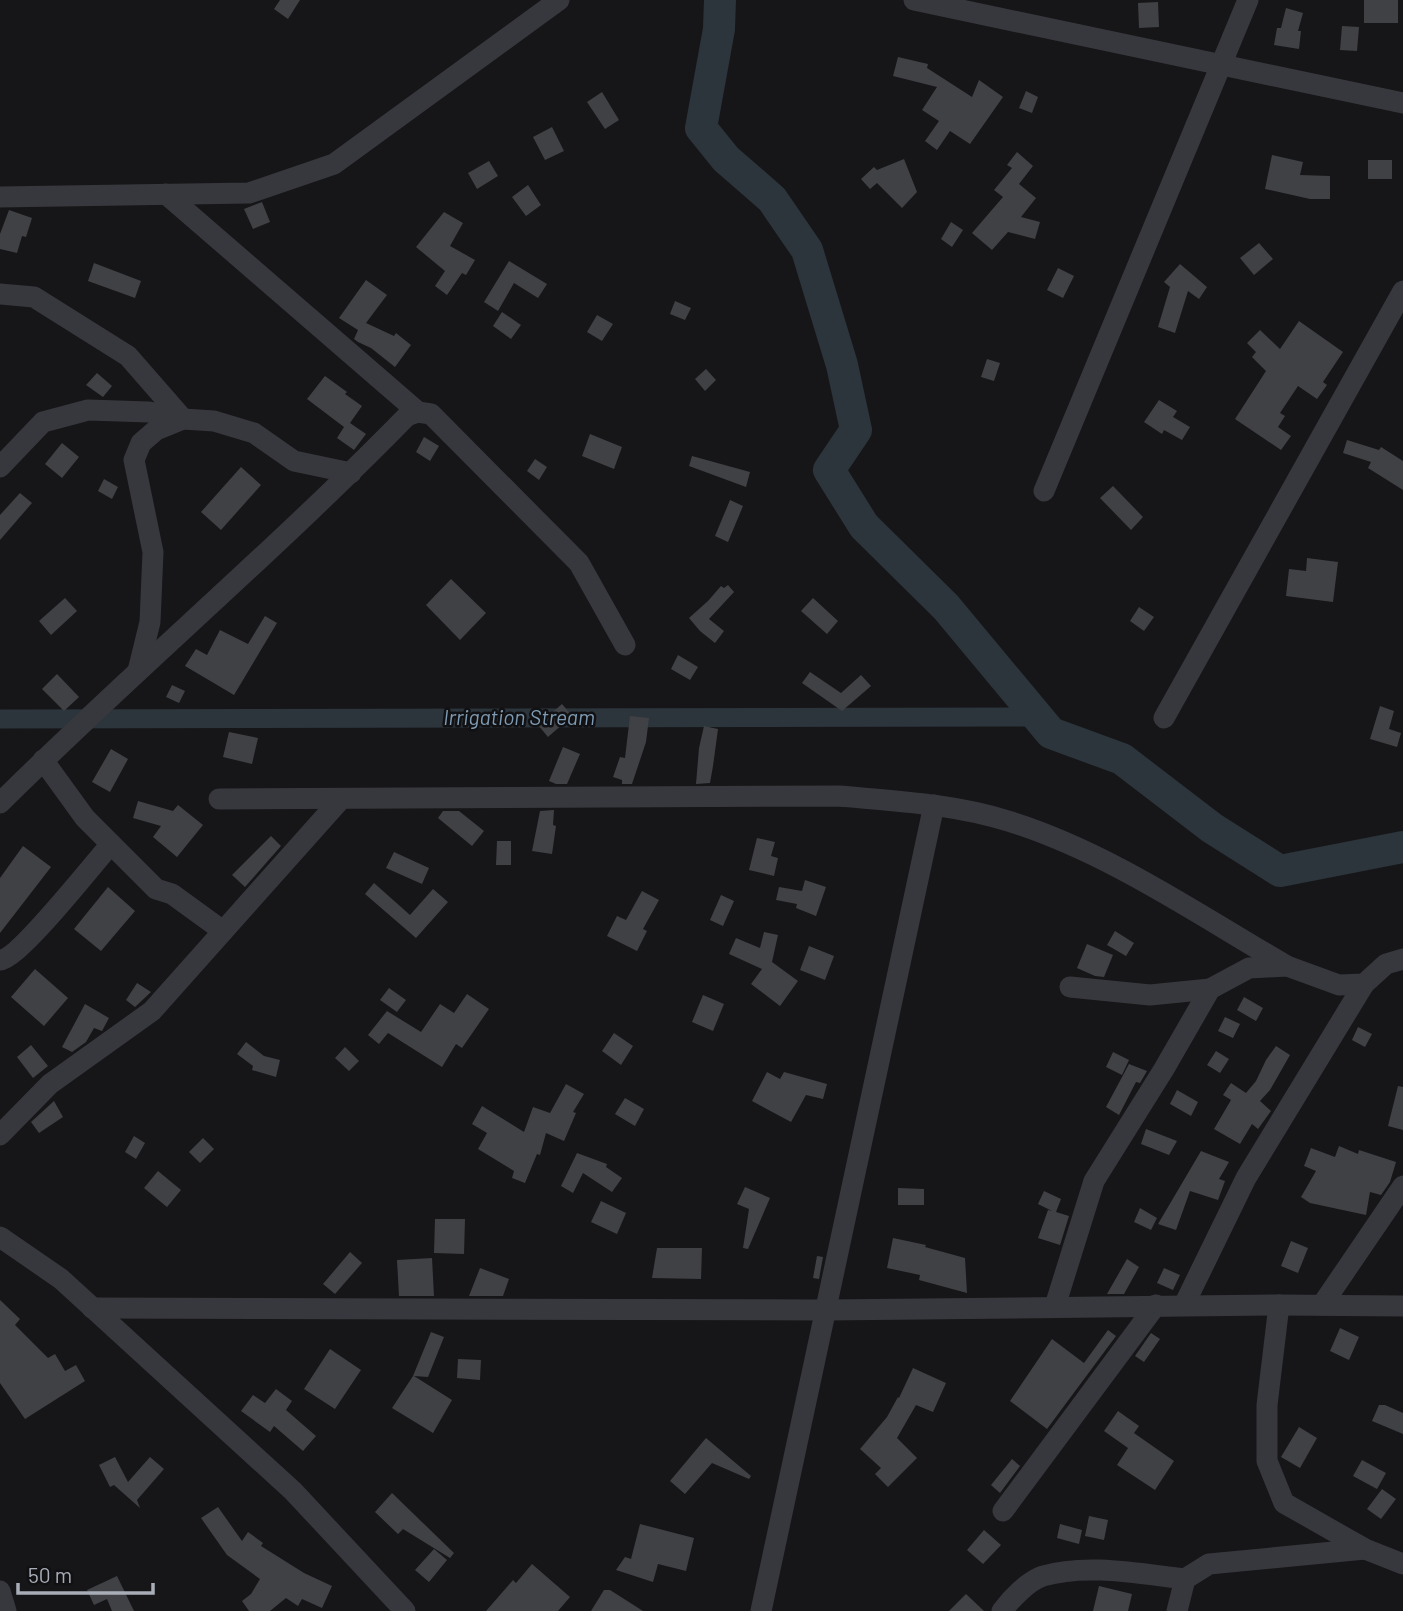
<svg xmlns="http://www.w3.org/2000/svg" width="1403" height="1611" viewBox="0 0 1403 1611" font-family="Barlow,sans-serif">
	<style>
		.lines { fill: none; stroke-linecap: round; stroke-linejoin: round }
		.canal { stroke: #2c353c; stroke-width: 19 }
		.river { stroke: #2c353c; stroke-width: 32 }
		.building { fill: #404145 }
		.minor { stroke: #37383d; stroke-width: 21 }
		.labels { text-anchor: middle; stroke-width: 5; stroke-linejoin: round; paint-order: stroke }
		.water-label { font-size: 21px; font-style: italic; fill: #7f9bb3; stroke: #111113 }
	</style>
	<rect width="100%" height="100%" fill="#161618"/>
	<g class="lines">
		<!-- canal -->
		<polyline class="canal" points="0,719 1038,717"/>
		<!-- river -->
		<polyline class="river" points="720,0 719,29 701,128 726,159 772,199 807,250 842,365 856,430 829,470 864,526 946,607 1051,733 1122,759 1212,828 1280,871 1403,847"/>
	</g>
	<!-- building -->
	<g class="building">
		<polygon points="280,0 300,0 288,19 274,9"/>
		<rect x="1364" y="0" width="34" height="23"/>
		<polygon points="1158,2 1159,27 1139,28 1138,3"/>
		<polygon points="1286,8 1303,13 1298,31 1301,31 1299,49 1274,45 1277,28 1281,28"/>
		<polygon points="1342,26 1359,27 1357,51 1340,50"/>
		<polygon points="898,57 928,64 927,68 972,97 979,80 1003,97 970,144 950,131 937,150 925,141 939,121 922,110 937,87 893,76"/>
		<polygon points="1026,91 1038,97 1032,113 1019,108"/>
		<polygon points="602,92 619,120 605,129 587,102"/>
		<polygon points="552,127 564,151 545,160 533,137"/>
		<polygon points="1017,152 1033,166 1019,184 1036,198 1021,217 1040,222 1035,239 1008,232 992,250 972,233 1003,197 994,190 1012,168 1007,165"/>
		<polygon points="1272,155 1303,162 1300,175 1330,176 1330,199 1310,199 1265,189"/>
		<polygon points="904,159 917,192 902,208 877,183 870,189 861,179 874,167 877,170"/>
		<rect x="1368" y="160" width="24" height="19"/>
		<polygon points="489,161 498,176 477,189 468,173"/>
		<polygon points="528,185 541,205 526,216 512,197"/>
		<polygon points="262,202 270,222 253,229 244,209"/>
		<polygon points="9,210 32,218 26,237 22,236 17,253 0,249 0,234"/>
		<polygon points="444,212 463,223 450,246 475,260 466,275 462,273 447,295 435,286 445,271 416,247"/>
		<polygon points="951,222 963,230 952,247 941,239"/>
		<polygon points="1259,243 1273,259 1254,275 1240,258"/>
		<polygon points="509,261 547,284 538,298 514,283 498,311 484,302"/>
		<polygon points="94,263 141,281 135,298 88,281"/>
		<polygon points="1180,264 1207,287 1199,299 1188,291 1175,333 1158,327 1170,287 1164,282"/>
		<polygon points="1058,268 1074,276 1063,298 1047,290"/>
		<polygon points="366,280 387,295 366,323 394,336 396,333 411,345 395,367 371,348 358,342 354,339 358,330 339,318"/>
		<polygon points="675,301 691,308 685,320 670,314"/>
		<polygon points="502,312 521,325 511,339 493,326"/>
		<polygon points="597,315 613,324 602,341 587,332"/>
		<polygon points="1299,321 1343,352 1323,382 1327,385 1317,399 1298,386 1280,413 1285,416 1278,427 1291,436 1281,450 1235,419 1266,371 1252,357 1256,352 1247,343 1260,330 1280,349"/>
		<polygon points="987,359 1000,363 994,381 981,377"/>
		<polygon points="706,369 716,380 705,391 695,379"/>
		<polygon points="97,373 112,386 103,397 86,385"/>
		<polygon points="325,376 347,392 345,394 362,406 350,423 366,434 354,450 337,438 344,427 307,399"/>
		<polygon points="1159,400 1177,411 1173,417 1190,427 1182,440 1164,430 1162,434 1144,422"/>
		<polygon points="590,434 622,447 614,469 582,456"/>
		<polygon points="424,437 439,446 430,461 416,452"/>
		<polygon points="1347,440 1379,450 1381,447 1403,461 1403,490 1368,468 1371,462 1343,453"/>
		<polygon points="62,443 79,457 62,478 45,464"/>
		<polygon points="692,456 750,472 746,487 689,466"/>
		<polygon points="535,459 547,467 539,480 527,471"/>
		<polygon points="241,467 261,485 221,530 201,512"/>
		<polygon points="104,479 118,487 112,499 98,491"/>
		<polygon points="1113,486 1143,517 1131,530 1100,498"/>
		<polygon points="20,493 32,503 0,540 0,515"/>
		<polygon points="730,500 743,506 728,542 715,536"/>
		<polygon points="1307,558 1338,562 1333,602 1286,596 1289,569 1306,571"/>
		<polygon points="451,579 486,613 460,640 426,605"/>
		<polygon points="728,585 734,592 709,619 724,631 715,643 700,631 689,618 708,601 721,586 724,588"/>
		<polygon points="65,598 77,611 51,635 39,621"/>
		<polygon points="813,598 838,621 827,634 801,611"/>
		<polygon points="1139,607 1154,617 1144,631 1130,621"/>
		<polygon points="265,616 277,623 234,695 185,666 196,649 207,655 220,630 248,644"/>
		<polygon points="678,655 698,667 690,680 671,669"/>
		<polygon points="810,672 841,693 861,675 871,686 842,711 802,683"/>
		<polygon points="57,674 79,697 64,711 42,689"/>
		<polygon points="172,685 185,691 179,703 166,697"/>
		<polygon points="562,704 572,716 548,737 538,725"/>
		<polygon points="1380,706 1394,711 1389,729 1401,733 1397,747 1370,739"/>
		<polygon points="630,716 649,718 646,742 632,784 622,784 622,780 613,777 620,757 625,758"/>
		<polygon points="704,726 718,729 713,766 710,783 696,784 699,748"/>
		<polygon points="229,732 258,738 252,764 223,757"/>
		<polygon points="563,747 580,754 567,784 556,784 549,781"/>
		<polygon points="111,749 128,759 110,792 92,782"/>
		<polygon points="138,801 173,811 178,805 203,825 177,857 153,837 161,826 133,818"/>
		<polygon points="554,810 553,825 556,826 552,854 532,851 540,811"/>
		<polygon points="443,811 459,811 484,831 472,846 438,818"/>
		<polygon points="271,836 281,846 245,887 232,875"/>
		<polygon points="757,838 775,842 771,856 778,858 774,876 749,870"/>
		<polygon points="497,841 511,841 511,865 496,865"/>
		<polygon points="23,846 51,867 0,933 0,878"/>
		<polygon points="394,852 429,868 422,884 386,868"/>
		<polygon points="805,880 826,887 816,916 796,908 797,904 776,900 779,887 802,891"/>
		<polygon points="374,883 410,915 433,889 448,902 416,938 365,894"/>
		<polygon points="108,887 135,911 101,951 74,929"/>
		<polygon points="642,891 659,900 643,929 647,931 637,951 607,936 617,916 626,920"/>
		<polygon points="721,895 734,901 723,926 710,920"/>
		<polygon points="1115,931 1134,943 1126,956 1107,945"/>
		<polygon points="764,932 778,935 772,962 798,981 780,1006 751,984 762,969 729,954 736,938 760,948"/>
		<polygon points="1087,944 1113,955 1104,977 1095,976 1077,968"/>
		<polygon points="809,946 834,956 825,980 800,970"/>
		<polygon points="35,969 68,998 44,1026 11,997"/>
		<polygon points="137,983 151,992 135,1007 126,1000"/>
		<polygon points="389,988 406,1000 397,1012 380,1000"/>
		<polygon points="467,994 489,1009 462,1048 456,1044 442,1067 388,1033 379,1044 368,1035 387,1011 421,1032 440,1004 454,1013"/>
		<polygon points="703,995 724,1004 713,1031 692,1022"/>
		<polygon points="1244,997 1263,1008 1256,1021 1237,1010"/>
		<polygon points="85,1004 109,1018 102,1031 94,1028 86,1042 72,1052 62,1047"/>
		<polygon points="1225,1017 1240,1024 1233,1038 1218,1031"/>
		<polygon points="1358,1027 1372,1034 1365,1047 1352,1040"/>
		<polygon points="614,1033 633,1046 621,1065 602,1051"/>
		<polygon points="246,1042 264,1056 280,1060 276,1077 252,1070 253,1066 237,1054"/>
		<polygon points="31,1045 48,1066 33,1078 17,1057"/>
		<polygon points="1276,1046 1290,1055 1270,1090 1260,1101 1271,1111 1258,1129 1252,1124 1240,1144 1214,1129 1231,1100 1223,1095 1231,1083 1246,1093 1256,1081 1266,1060"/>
		<polygon points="345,1047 359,1061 349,1071 335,1058"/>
		<polygon points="1216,1051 1229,1059 1220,1073 1207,1065"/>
		<polygon points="1113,1052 1129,1060 1122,1075 1106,1067"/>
		<polygon points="1129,1064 1147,1071 1140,1083 1136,1082 1119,1115 1106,1107"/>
		<polygon points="767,1072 780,1079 784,1072 827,1084 823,1099 806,1095 791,1122 752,1101"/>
		<polygon points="566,1084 584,1094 573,1112 576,1113 564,1141 546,1133 540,1155 537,1154 525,1183 512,1178 514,1171 478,1149 487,1133 472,1124 482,1106 524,1132 533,1107 550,1113"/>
		<polygon points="1398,1086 1403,1087 1403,1130 1388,1126"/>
		<polygon points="1177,1090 1198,1102 1191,1116 1170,1104"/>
		<polygon points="625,1098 644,1109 635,1126 615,1114"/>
		<polygon points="54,1101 63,1117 39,1133 31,1122"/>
		<polygon points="1146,1129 1177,1141 1169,1155 1141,1144"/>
		<polygon points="134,1136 145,1143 136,1159 125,1152"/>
		<polygon points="203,1138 214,1149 200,1163 189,1152"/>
		<polygon points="1339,1146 1358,1154 1359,1150 1396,1162 1390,1182 1381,1195 1370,1192 1366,1215 1310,1203 1301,1197 1316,1171 1304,1166 1311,1148 1335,1157"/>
		<polygon points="1201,1151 1229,1162 1219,1179 1225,1181 1218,1200 1190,1191 1176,1230 1158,1224"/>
		<polygon points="577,1153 607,1164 606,1167 622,1178 612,1192 583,1173 573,1193 561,1186"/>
		<polygon points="158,1171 181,1190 167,1207 144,1188"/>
		<polygon points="745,1187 770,1198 748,1249 743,1248 749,1209 737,1204"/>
		<polygon points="898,1188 924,1189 924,1205 898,1205"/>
		<polygon points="1044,1191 1061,1199 1056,1212 1069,1216 1060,1245 1038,1238 1048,1210 1052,1211 1038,1204"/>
		<polygon points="601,1201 626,1213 617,1234 591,1222"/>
		<polygon points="1140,1208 1157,1218 1151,1230 1134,1222"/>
		<polygon points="435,1219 465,1219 464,1254 434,1253"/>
		<polygon points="893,1238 926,1245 925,1247 965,1258 967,1293 919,1280 920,1275 887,1268"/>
		<polygon points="1291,1241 1308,1248 1298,1273 1281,1266"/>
		<polygon points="657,1248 702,1248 701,1279 652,1278"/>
		<polygon points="350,1252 362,1263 335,1294 323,1284"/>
		<polygon points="817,1256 823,1257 819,1279 813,1278"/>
		<polygon points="432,1258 434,1296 399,1296 397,1260"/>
		<polygon points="1127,1259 1139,1267 1124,1294 1107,1294"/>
		<polygon points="480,1268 509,1279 503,1296 469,1296"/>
		<polygon points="1164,1268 1180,1275 1173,1290 1157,1283"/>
		<polygon points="0,1300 20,1319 15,1325 48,1358 55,1354 65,1371 76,1365 85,1381 25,1419 0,1383"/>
		<polygon points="1340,1328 1359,1337 1349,1360 1330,1351"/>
		<polygon points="1108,1330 1116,1336 1047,1429 1010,1401 1052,1339 1084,1363"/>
		<polygon points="431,1332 444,1337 428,1377 414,1376 452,1400 433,1433 392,1408 413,1376"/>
		<polygon points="1151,1333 1160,1339 1144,1362 1135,1356"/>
		<polygon points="330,1349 361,1370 335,1409 304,1389"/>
		<polygon points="458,1359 481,1360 480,1380 457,1378"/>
		<polygon points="913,1368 946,1383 933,1412 916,1405 897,1438 917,1458 888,1487 875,1474 881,1468 860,1449 887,1417 898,1397 899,1398"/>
		<polygon points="276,1389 292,1401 286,1410 316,1436 303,1451 274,1426 270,1432 241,1411 253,1395 265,1403"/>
		<polygon points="1379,1405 1385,1405 1403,1413 1403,1434 1372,1421"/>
		<polygon points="1118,1411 1139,1426 1134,1433 1174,1461 1155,1490 1117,1465 1128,1448 1104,1431"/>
		<polygon points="1299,1427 1317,1438 1300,1468 1281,1457"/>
		<polygon points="706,1438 751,1476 749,1479 712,1463 685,1494 670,1481"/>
		<polygon points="115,1457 128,1482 150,1457 164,1469 137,1500 140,1508 114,1485 110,1487 99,1465"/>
		<polygon points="1012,1459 1020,1466 1000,1493 991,1485"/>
		<polygon points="1362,1460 1386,1473 1377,1489 1353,1476"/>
		<polygon points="1382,1489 1396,1499 1381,1519 1367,1509"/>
		<polygon points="392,1493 454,1553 450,1558 403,1529 398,1534 375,1512"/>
		<polygon points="218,1507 242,1541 248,1532 263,1543 261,1546 304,1573 332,1586 322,1608 302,1599 298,1606 286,1598 270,1611 249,1611 242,1601 251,1594 260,1579 227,1555 201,1518"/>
		<polygon points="1089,1516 1108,1520 1104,1540 1085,1536"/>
		<polygon points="640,1524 694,1538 686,1571 658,1564 653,1582 616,1570 625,1557 631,1559"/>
		<polygon points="1060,1524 1082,1530 1079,1544 1057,1538"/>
		<polygon points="984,1530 1001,1545 983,1564 967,1550"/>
		<polygon points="434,1549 447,1560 429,1582 415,1570"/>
		<polygon points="532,1564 570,1597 558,1611 486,1611 513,1580 516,1583"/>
		<polygon points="117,1576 134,1611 112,1611 107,1599 94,1605 87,1590"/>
		<polygon points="1099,1586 1132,1594 1128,1611 1093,1611"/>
		<polygon points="604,1590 610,1590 643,1611 591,1611"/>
		<polygon points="966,1594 984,1611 949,1611"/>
	</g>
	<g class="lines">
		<!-- minor -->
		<g class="minor">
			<polyline points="914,0 1403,103"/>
			<polyline points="166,194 418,412"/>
			<polyline points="0,197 249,193 334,164 559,0"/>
			<polyline points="0,294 34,297 128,356 183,419 149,412 88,410 43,422 0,467"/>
			<polyline points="1044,491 1248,0"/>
			<polyline points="138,671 150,622 153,552 134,460 141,443 156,430 183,419 214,421 254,433 294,461 351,473"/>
			<polyline points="1164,718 1403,291"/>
			<polyline points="43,760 85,818 156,889 172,894 223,931"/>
			<path d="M219,799L839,796C895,801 954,804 1008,821C1108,852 1197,914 1287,966"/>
			<path d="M0,803C133,671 276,550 407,416L418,412L431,414L579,563L625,645"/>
			<path d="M0,960C19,959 94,863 111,844"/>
			<polyline points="1070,987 1150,995 1210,989 1249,968 1287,966 1339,985 1364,984 1386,964 1403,959"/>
			<polyline points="0,1135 50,1084 152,1011 341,799"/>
			<polyline points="0,1237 61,1279 293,1491 405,1611"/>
			<polyline points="1184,1305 1246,1178 1364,984"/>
			<polyline points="1279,1305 1267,1405 1267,1461 1284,1503 1365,1549 1403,1564"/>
			<polyline points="1322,1305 1403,1186"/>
			<polyline points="1055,1306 1094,1181 1164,1069 1210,989"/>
			<polyline points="92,1308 826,1310 1279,1305 1403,1306"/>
			<polyline points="1003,1511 1156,1305"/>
			<polyline points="0,1591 6,1611"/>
			<polyline points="761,1611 934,805"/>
			<path d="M1002,1611C1011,1599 1028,1581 1043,1576C1087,1563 1140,1574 1185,1579"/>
			<polyline points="1177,1611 1185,1579 1209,1564 1365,1549"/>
		</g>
	</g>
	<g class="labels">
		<!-- water labels -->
		<g class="water-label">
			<text x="519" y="725">Irrigation Stream</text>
		</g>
	</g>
	<!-- scale -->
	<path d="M18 1583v10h135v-10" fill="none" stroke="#a8adb8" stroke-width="3.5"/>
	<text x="28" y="1583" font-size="21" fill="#a8adb8" stroke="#111113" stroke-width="5" paint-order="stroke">50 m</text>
</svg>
